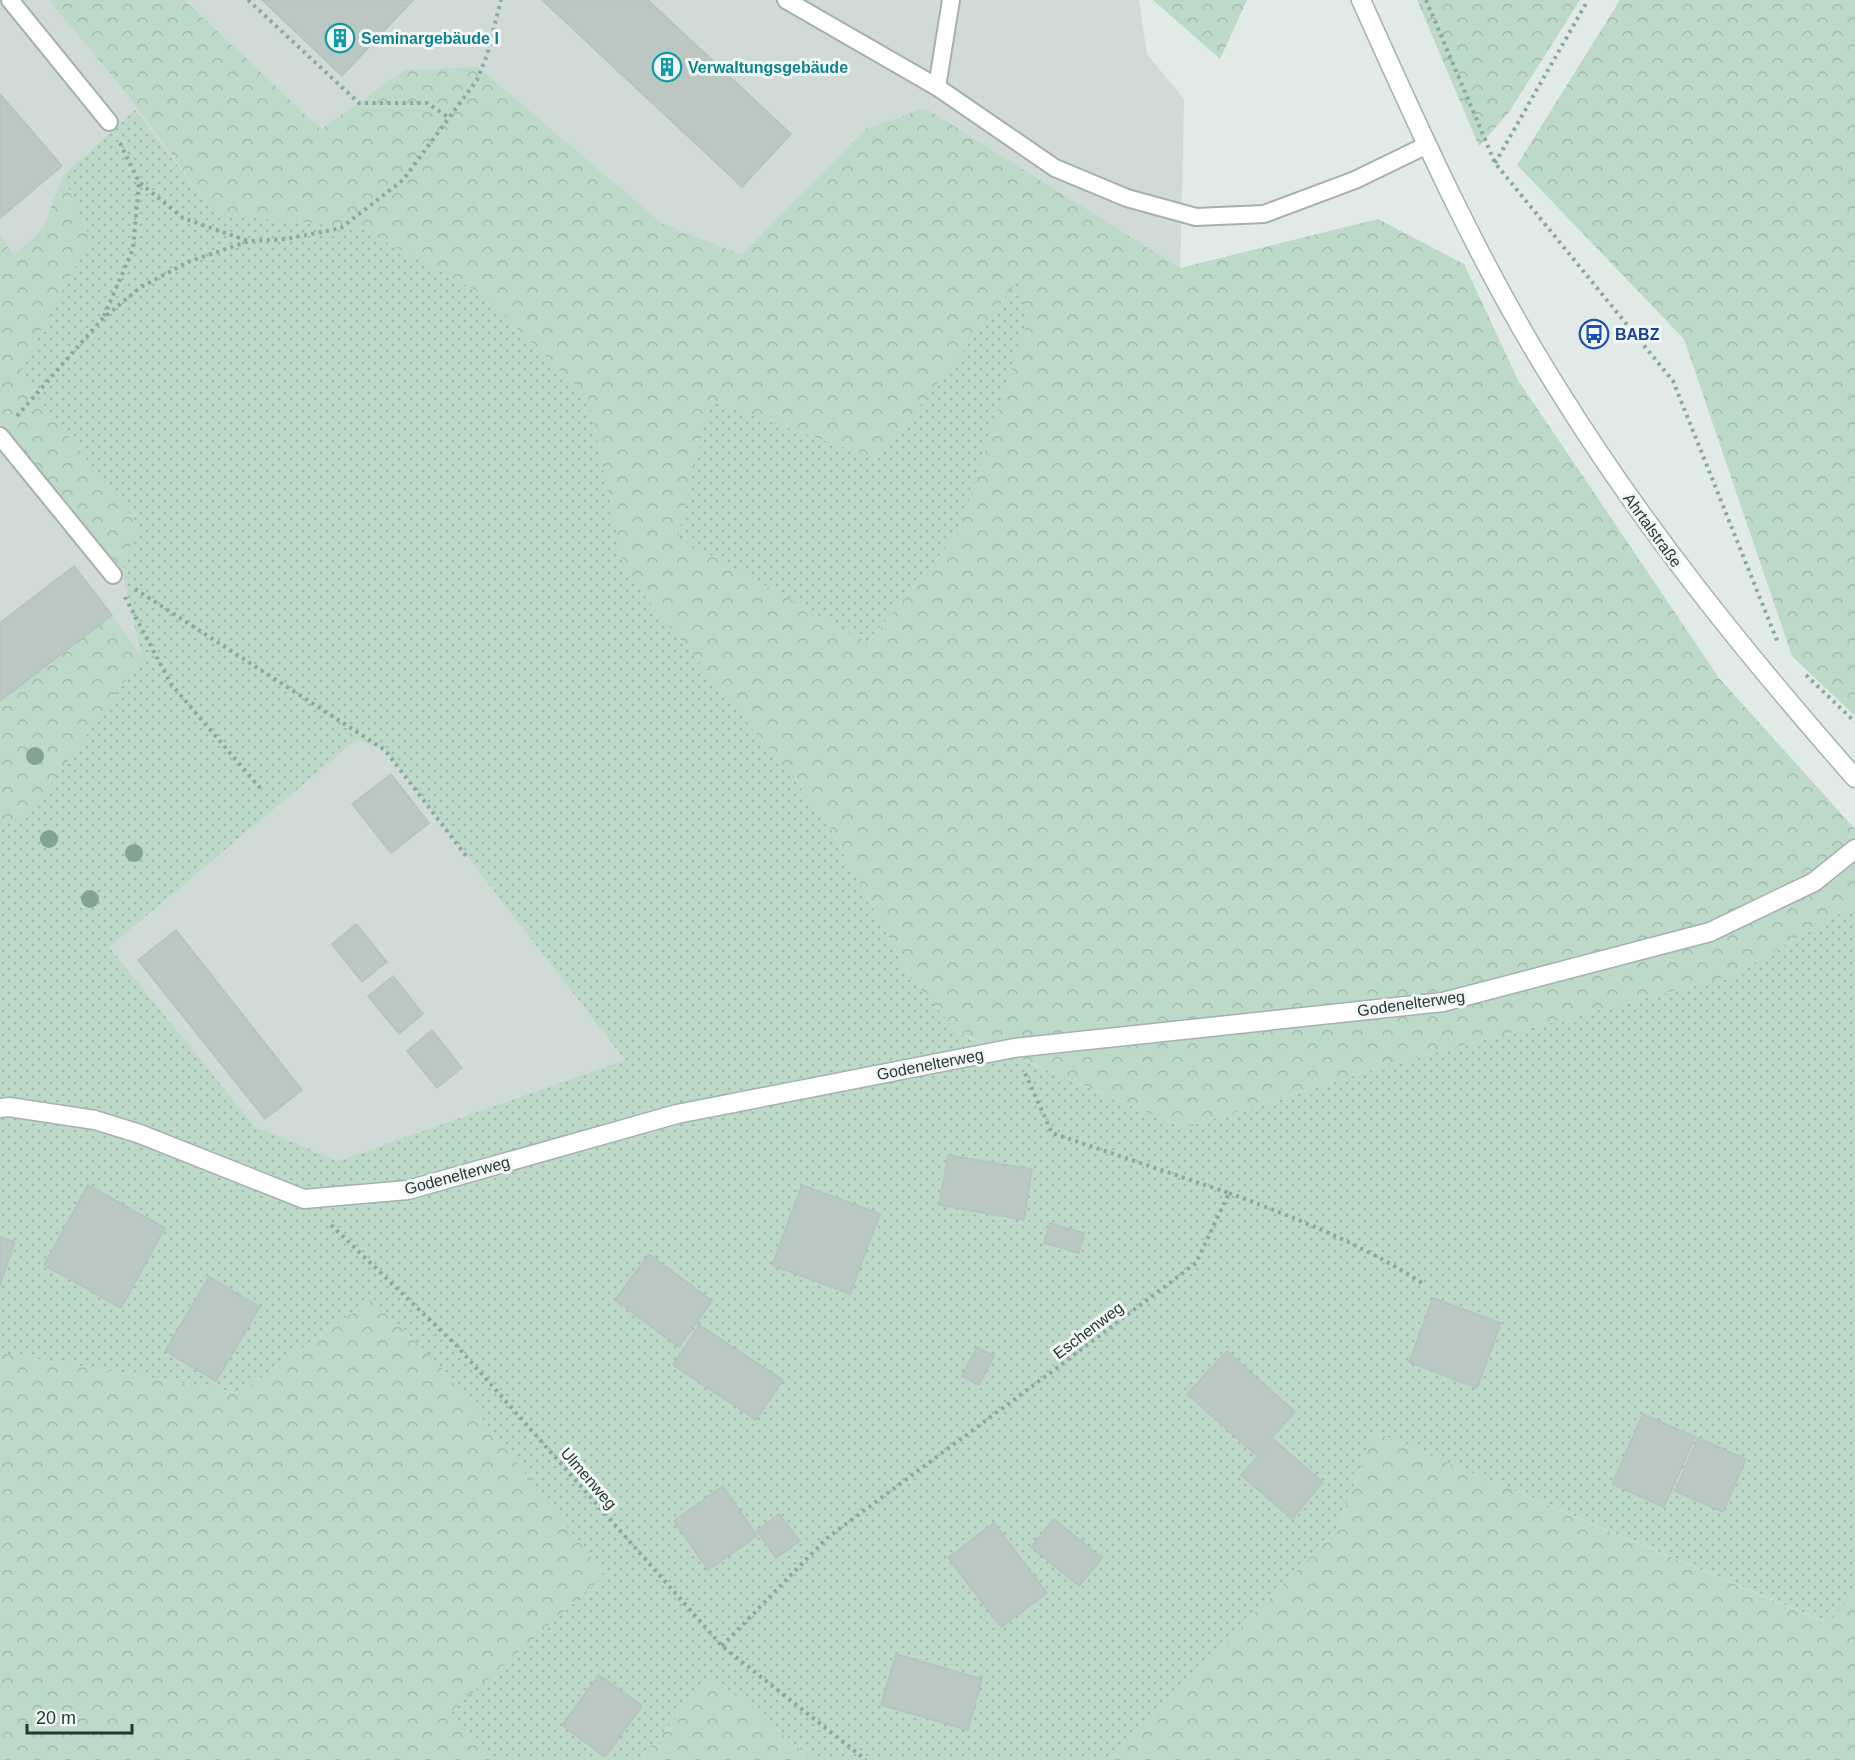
<svg xmlns="http://www.w3.org/2000/svg" width="1855" height="1760" viewBox="0 0 1855 1760" font-family="Arial,sans-serif">
	<style>
		.built { fill: #d0dad6 }
		.grass { fill: url(#grass-dots); fill-rule: evenodd }
		.forest { fill: url(#forest-crowns); fill-rule: evenodd }
		.building { fill: #bac7c3; stroke: #b5c3be; stroke-width: 1.5 }
		.lines { fill: none; stroke-linecap: round; stroke-linejoin: round }
		.service-casing { stroke: #a5b1ae; stroke-width: 20 }
		.minor-casing { stroke: #a5b1ae; stroke-width: 21 }
		.secondary-casing { stroke: #a2b4af; stroke-width: 21 }
		.path { stroke: #86aaa2; stroke-width: 4; stroke-dasharray: 3 4.5; stroke-linecap: butt }
		.service { stroke: #fff; stroke-width: 16 }
		.minor { stroke: #fff; stroke-width: 18 }
		.secondary { stroke: #fff; stroke-width: 18 }
		.tree { fill: #82a493 }
		.labels { text-anchor: middle; stroke-width: 6; stroke-linejoin: round; paint-order: stroke }
		.culture-label { font-size: 16px; font-weight: bold; fill: #0d838f; stroke: #f2f7f5; text-anchor: start }
		.transit-label { font-size: 16px; font-weight: bold; fill: #164399; stroke: #f2f7f5; text-anchor: start }
		.street-label { font-size: 16px; fill: #243935; stroke: #f2f7f5 }
	</style>
	<defs>
		<pattern id="grass-dots" width="8" height="8" patternUnits="userSpaceOnUse" patternTransform="scale(1.5)"><rect width="8" height="8" fill="#bdd9c7"/><path d="M2 2h.1M6 6h.1" fill="none" stroke="#a2bbac" stroke-width="1.8" stroke-linecap="round"/></pattern>
		<pattern id="forest-crowns" width="20" height="18" patternUnits="userSpaceOnUse" patternTransform="scale(1.5)"><rect width="20" height="18" fill="#bdd9c7"/><path d="M2 6a3 3 0 1 1 6 0M12 15a3 3 0 1 1 6 0" fill="none" stroke="#a2bbac"/></pattern>
	</defs>
	<rect width="100%" height="100%" fill="#e2eae7"/>
	<!-- built -->
	<polygon class="built" points="0,0 1139,0 1147,54 1184,99 1179,330 625,1061 338,1161 0,1079"/>
	<!-- grass -->
	<g class="grass">
		<path d="M135,110L215,214L360,228L482,294L588,397L625,571L825,818L910,977L959,1033L1184,1128L1395,1063L1731,976L1855,905V1594L1828,1623L1375,1432L1336,1531L1109,1760H813L712,1676L639,1760H490L451,1713L372,1299L240,1393L0,1353V828L33,809L142,657L122,570L139,526L19,374L90,238L63,176ZM357,739L385,750L625,1060L338,1161L255,1127L109,947Z"/>
		<polygon points="1018,280 1028,319 959,532 867,643 677,537 710,401 878,459"/>
	</g>
	<!-- forest -->
	<g class="forest">
		<path d="M49,0H184L321,129L405,70L478,67L661,223L742,255L866,129L925,108L1180,268L1378,219L1464,264L1518,380L1719,678L1855,829V905L1731,976L1395,1063L1184,1128L958,1032L910,977L825,818L625,571L588,397L482,294L360,228L215,214L132,100ZM1018,281L1028,319L959,532L868,643L678,537L710,401L878,459Z"/>
		<polygon points="1153,0 1247,0 1220,59"/>
		<polygon points="1417,0 1580,0 1509,112 1479,146"/>
		<polygon points="1620,0 1855,0 1855,716 1792,656 1684,339 1517,165"/>
		<polygon points="63,176 90,238 19,374 139,526 122,570 0,424 0,234 14,256 43,229"/>
		<polygon points="112,615 142,657 33,809 0,828 0,701"/>
		<polygon points="372,1299 444,1370 605,1575 451,1712 490,1760 0,1760 0,1353 240,1393"/>
		<polygon points="1375,1432 1827,1623 1855,1594 1855,1760 1109,1760 1336,1531"/>
		<polygon points="712,1676 813,1760 639,1760"/>
	</g>
	<!-- building -->
	<g class="building">
		<polygon points="262,0 413,0 342,76"/>
		<polygon points="542,0 648,0 791,134 742,187"/>
		<polygon points="0,94 62,166 0,218"/>
		<polygon points="74,566 112,615 0,701 0,623"/>
		<polygon points="391,774 429,823 391,853 352,804"/>
		<polygon points="356,924 387,962 362,982 332,944"/>
		<polygon points="176,930 302,1090 265,1119 138,960"/>
		<polygon points="393,976 423,1014 399,1034 368,996"/>
		<polygon points="432,1030 462,1068 437,1088 407,1051"/>
		<polygon points="948,1155 1032,1169 1024,1220 939,1205"/>
		<polygon points="88,1185 165,1228 121,1308 44,1265"/>
		<polygon points="802,1185 880,1214 850,1294 772,1265"/>
		<polygon points="1050,1223 1084,1233 1079,1253 1044,1243"/>
		<polygon points="0,1237 15,1242 0,1285"/>
		<polygon points="649,1254 712,1301 679,1347 615,1300"/>
		<polygon points="209,1277 260,1307 216,1381 165,1351"/>
		<polygon points="1433,1298 1501,1323 1477,1388 1409,1362"/>
		<polygon points="699,1325 783,1380 756,1420 673,1365"/>
		<polygon points="977,1347 994,1356 979,1385 962,1376"/>
		<polygon points="1227,1351 1295,1412 1256,1455 1187,1394"/>
		<polygon points="1643,1414 1695,1437 1664,1507 1612,1484"/>
		<polygon points="1698,1438 1746,1459 1723,1512 1675,1491"/>
		<polygon points="1273,1439 1323,1482 1292,1519 1241,1475"/>
		<polygon points="723,1486 757,1536 708,1570 674,1521"/>
		<polygon points="779,1514 800,1541 776,1558 757,1531"/>
		<polygon points="1054,1519 1102,1558 1079,1586 1031,1547"/>
		<polygon points="994,1523 1047,1593 1001,1627 948,1558"/>
		<polygon points="896,1654 982,1679 968,1730 881,1705"/>
		<polygon points="599,1675 642,1706 605,1757 562,1725"/>
	</g>
	<g class="lines">
		<!-- service casing -->
		<g class="service-casing">
			<g id="service">
				<polyline points="10,0 109,122"/>
				<polyline points="786,0 937,87 1055,168 1127,198 1196,217 1264,214 1355,180 1427,145"/>
				<polyline points="937,87 951,0"/>
				<polyline points="0,436 113,575"/>
			</g>
		</g>
		<!-- minor casing -->
		<g class="minor-casing">
			<polyline id="minor" points="0,1108 9,1107 95,1120 140,1134 304,1199 408,1190 677,1114 1014,1048 1443,1002 1710,932 1814,882 1855,849"/>
		</g>
		<!-- secondary casing -->
		<g class="secondary-casing">
			<path id="secondary" d="M1361,0C1420,131 1479,264 1556,386C1643,527 1746,654 1855,778"/>
		</g>
		<!-- path -->
		<g class="path">
			<polyline points="248,0 359,103 427,103 448,117"/>
			<polyline points="1426,0 1495,163 1673,381 1778,643"/>
			<polyline points="120,143 139,182 183,218 248,241"/>
			<polyline points="1495,163 1588,0"/>
			<polyline points="104,316 133,249 139,183"/>
			<polyline points="17,416 103,318 141,287 188,262 249,241 286,239 341,228 403,180 477,80 487,55 501,0"/>
			<polyline points="135,589 385,750 467,857"/>
			<polyline points="125,597 171,684 260,788"/>
			<polyline points="1806,675 1855,722"/>
			<path d="M1229,1193C1296,1218 1362,1244 1422,1283"/>
			<polyline points="331,1225 457,1346 722,1646 866,1760"/>
			<polyline points="722,1646 827,1538 1050,1373 1196,1263 1229,1193 1052,1133 1025,1073"/>
		</g>
		<!-- service -->
		<use href="#service" class="service"/>
		<!-- minor -->
		<use href="#minor" class="minor"/>
		<!-- secondary -->
		<use href="#secondary" class="secondary"/>
	</g>
	<!-- trees -->
	<g class="tree">
		<circle cx="35" cy="756" r="9"/>
		<circle cx="49" cy="839" r="9"/>
		<circle cx="134" cy="853" r="9"/>
		<circle cx="90" cy="899" r="9"/>
	</g>
	<!-- icons -->
	<defs>
		<g id="building-ring" transform="scale(1.5)"><circle r="9.5" fill="#f2f7f5" stroke="#0f9aa8" stroke-width="1.5"/><path d="M-4-6H4V6H1V3H-1V6H-4ZM-2.5-4.3h1.7v1.8h-1.7ZM.8-4.3h1.7v1.8H.8ZM-2.5-1h1.7V.8h-1.7ZM.8-1h1.7V.8H.8Z" fill="#0f9aa8"/></g>
		<g id="bus-ring" transform="scale(1.5)"><circle r="9.5" fill="#f2f7f5" stroke="#1a4fb4" stroke-width="1.5"/><path d="M-5-6H5V4H4V6H2V4H-2V6H-4V4H-5ZM-3.5-4V0h7V-4ZM-3.5 1.2v1.5H-2V1.2ZM2 1.2v1.5H3.5V1.2Z" fill="#1a4fb4"/></g>
	</defs>
	<g fill-rule="evenodd">
		<use href="#building-ring" x="340" y="38"/>
		<use href="#building-ring" x="667" y="67"/>
		<use href="#bus-ring" x="1594" y="334"/>
	</g>
	<g class="labels">
		<!-- culture labels -->
		<g class="culture-label">
			<text x="361" y="44">Seminargebäude I</text>
			<text x="688" y="73">Verwaltungsgebäude</text>
		</g>
		<!-- transit labels -->
		<g class="transit-label">
			<text x="1615" y="340">BABZ</text>
		</g>
		<!-- street labels -->
		<g class="street-label">
			<text transform="translate(1653 530) rotate(54)" y="6">Ahrtalstraße</text>
			<text transform="translate(1411 1003) rotate(-8)" y="6">Godenelterweg</text>
			<text transform="translate(930 1064) rotate(-11)" y="6">Godenelterweg</text>
			<text transform="translate(457 1175) rotate(-15)" y="6">Godenelterweg</text>
			<text transform="translate(1088 1330) rotate(-37)" y="6">Eschenweg</text>
			<text transform="translate(589 1478) rotate(49)" y="6">Ulmenweg</text>
		</g>
	</g>
	<!-- scale -->
	<path d="M27 1724v9h105v-9" fill="none" stroke="#243935" stroke-width="3"/>
	<text x="36" y="1724" font-size="18" fill="#243935" stroke="#f2f7f5" stroke-width="4.5" paint-order="stroke">20 m</text>
</svg>
